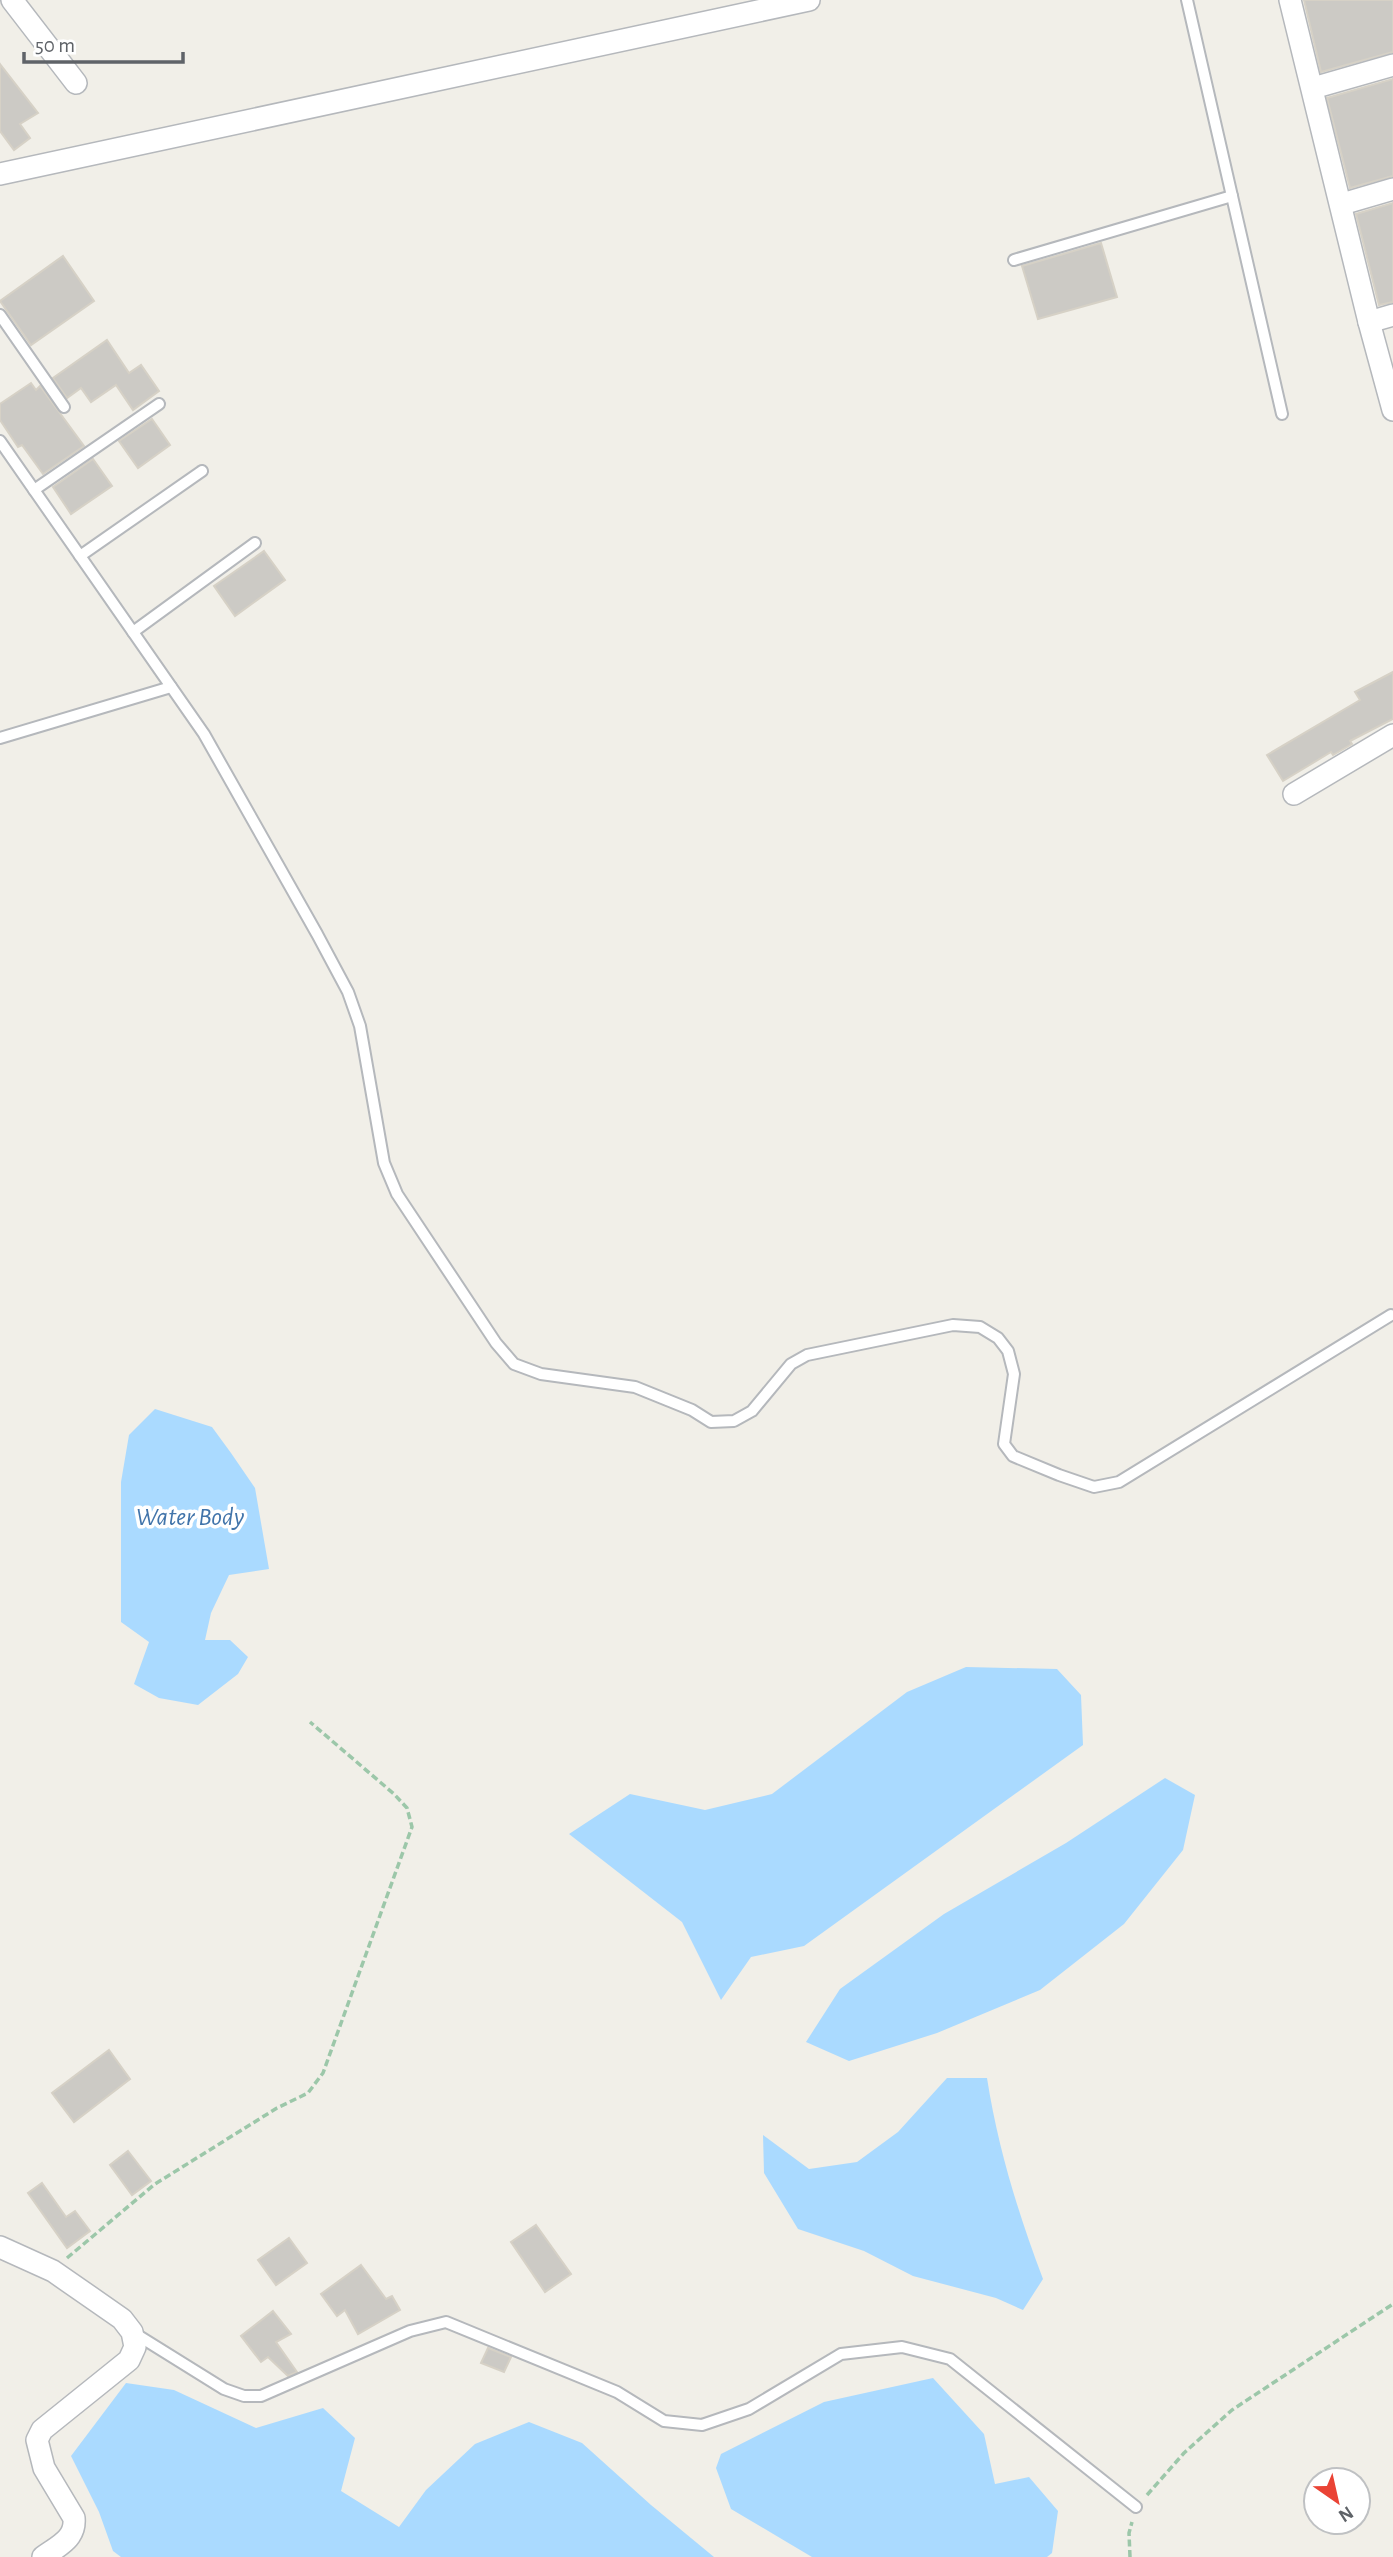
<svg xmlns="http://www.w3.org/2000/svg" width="1393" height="2557" viewBox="0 0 1393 2557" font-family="'Alegreya Sans',sans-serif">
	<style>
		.water { fill: #aadaff }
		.building { fill: #cccac5; stroke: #d6d1c6; stroke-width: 2 }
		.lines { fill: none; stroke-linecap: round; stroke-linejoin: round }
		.service-casing { stroke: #b5b8bc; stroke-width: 14 }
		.minor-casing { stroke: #b5b8bc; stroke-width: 24 }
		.path { stroke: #9cc7a9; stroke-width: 3.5; stroke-dasharray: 7 3.5; stroke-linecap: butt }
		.service { stroke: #fff; stroke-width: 10 }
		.minor { stroke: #fff; stroke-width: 21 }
		.labels { text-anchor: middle; stroke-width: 7; stroke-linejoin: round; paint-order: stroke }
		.water-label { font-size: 26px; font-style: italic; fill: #4174aa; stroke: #fff }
	</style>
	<rect width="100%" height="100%" fill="#f1efe8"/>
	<!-- water -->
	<g class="water">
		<polygon points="155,1409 212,1427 231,1453 255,1488 269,1569 229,1575 211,1613 205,1640 230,1640 248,1657 238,1674 198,1705 159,1698 134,1684 149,1642 121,1622 121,1482 129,1435"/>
		<polygon points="966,1667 1057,1669 1081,1695 1083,1745 804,1946 751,1957 721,2000 682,1922 569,1834 630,1794 705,1810 772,1794 907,1692"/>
		<polygon points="1165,1778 1195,1795 1183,1850 1124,1924 1040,1990 937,2033 849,2061 806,2042 840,1989 944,1914 1066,1843"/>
		<path d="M947,2078H987C998,2148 1018,2213 1043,2279L1023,2310L996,2298L913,2276L864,2251L798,2229L764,2173L763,2135L809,2169L857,2162L898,2132Z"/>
		<polygon points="933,2378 984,2434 995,2484 1029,2477 1058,2511 1052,2553 1047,2557 812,2557 731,2509 716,2468 721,2454 824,2402"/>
		<polygon points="126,2383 174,2390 256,2428 323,2408 355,2438 341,2491 399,2527 426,2490 475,2444 529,2422 582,2443 651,2505 714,2557 121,2557 113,2551 99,2512 71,2456"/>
	</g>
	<!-- building -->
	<g class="building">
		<polygon points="1304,0 1393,0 1393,52 1321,72"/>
		<polygon points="0,64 38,113 20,124 30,138 14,150 0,131"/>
		<polygon points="1393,79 1393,176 1350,188 1327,98"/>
		<polygon points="1393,203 1393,302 1379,305 1356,214"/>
		<polygon points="1101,243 1117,297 1038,319 1022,266"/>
		<polygon points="63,256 94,301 31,345 0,301"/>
		<polygon points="107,340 129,373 141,365 159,391 133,410 116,385 91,402 81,388 67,398 53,378"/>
		<polygon points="31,383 36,390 40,386 84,446 43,474 22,445 18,447 0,420 0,404"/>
		<polygon points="152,419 170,445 138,468 119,441"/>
		<polygon points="93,459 112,486 71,514 53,487"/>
		<polygon points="264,551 285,580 235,616 214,586"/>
		<polygon points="1393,672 1393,719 1350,741 1352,744 1333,755 1331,752 1283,781 1267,755 1360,700 1355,692"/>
		<polygon points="109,2050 130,2079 74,2122 52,2093"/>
		<polygon points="128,2151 151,2181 132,2195 110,2165"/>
		<polygon points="42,2183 66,2217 75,2211 90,2231 67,2248 28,2193"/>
		<polygon points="536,2225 571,2274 545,2292 511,2242"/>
		<polygon points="289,2238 307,2263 276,2285 258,2260"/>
		<polygon points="361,2265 386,2299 392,2296 400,2310 358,2334 345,2310 337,2316 321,2294"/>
		<polygon points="273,2311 291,2334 276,2342 297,2372 288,2376 268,2357 261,2362 241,2336"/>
		<polygon points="488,2348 511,2357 504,2372 481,2363"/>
	</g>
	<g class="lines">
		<!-- service casing -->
		<g class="service-casing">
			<g id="service">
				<polyline points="1187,0 1282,414"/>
				<polyline points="1014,260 1232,196"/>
				<polyline points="0,315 64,407"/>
				<polyline points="0,441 204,734 317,934 348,992 360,1026 384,1163 397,1194 496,1343 514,1364 541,1374 635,1387 692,1410 711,1422 734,1421 752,1411 791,1364 807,1355 953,1325 980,1327 998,1338 1008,1351 1014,1374 1004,1444 1013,1456 1059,1475 1094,1487 1119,1482 1391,1315"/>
				<polyline points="34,490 159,404"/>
				<polyline points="80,556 202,471"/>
				<polyline points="133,632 255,543"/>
				<polyline points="0,738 171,687"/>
				<polyline points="134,2333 224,2389 244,2396 261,2396 410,2331 446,2322 617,2392 664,2421 702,2425 749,2409 841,2354 902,2347 950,2359 1136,2507"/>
			</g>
		</g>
		<!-- minor casing -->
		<g class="minor-casing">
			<g id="minor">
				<polyline points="12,0 76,83"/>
				<polyline points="1290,0 1369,322 1393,410"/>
				<polyline points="1313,88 1393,65"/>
				<polyline points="0,174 809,0"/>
				<polyline points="1342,204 1393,189"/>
				<polyline points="1369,322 1393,315"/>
				<polyline points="1294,794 1393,735"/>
				<path d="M0,2247L53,2271L122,2319L132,2332L135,2347L129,2360L42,2430L37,2440L44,2468L74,2518C76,2539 58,2546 43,2557"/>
			</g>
		</g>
		<!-- path -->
		<g class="path">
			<polyline points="67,2258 155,2184 277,2108 308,2093 323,2073 412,1827 407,1808 394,1794 310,1722"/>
			<polyline points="1147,2495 1184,2453 1232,2410 1393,2304"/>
			<polyline points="1130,2557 1129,2533 1132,2522"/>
		</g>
		<!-- service -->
		<use href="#service" class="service"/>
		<!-- minor -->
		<use href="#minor" class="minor"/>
	</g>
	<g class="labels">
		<!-- water labels -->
		<g class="water-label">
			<text x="190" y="1525">Water Body</text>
		</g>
	</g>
	<!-- north arrow -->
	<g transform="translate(1337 2501) rotate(146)"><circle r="33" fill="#ffffff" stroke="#bfc1c3" stroke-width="2"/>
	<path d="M0-5L12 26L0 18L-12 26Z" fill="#ea4335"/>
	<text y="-10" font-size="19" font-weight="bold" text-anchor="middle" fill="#5f6368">N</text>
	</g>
	<!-- scale -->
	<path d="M24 52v10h159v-10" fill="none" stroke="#5f6368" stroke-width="3.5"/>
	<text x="35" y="52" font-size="21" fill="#5f6368" stroke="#ffffff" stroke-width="5" paint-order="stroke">50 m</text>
</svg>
